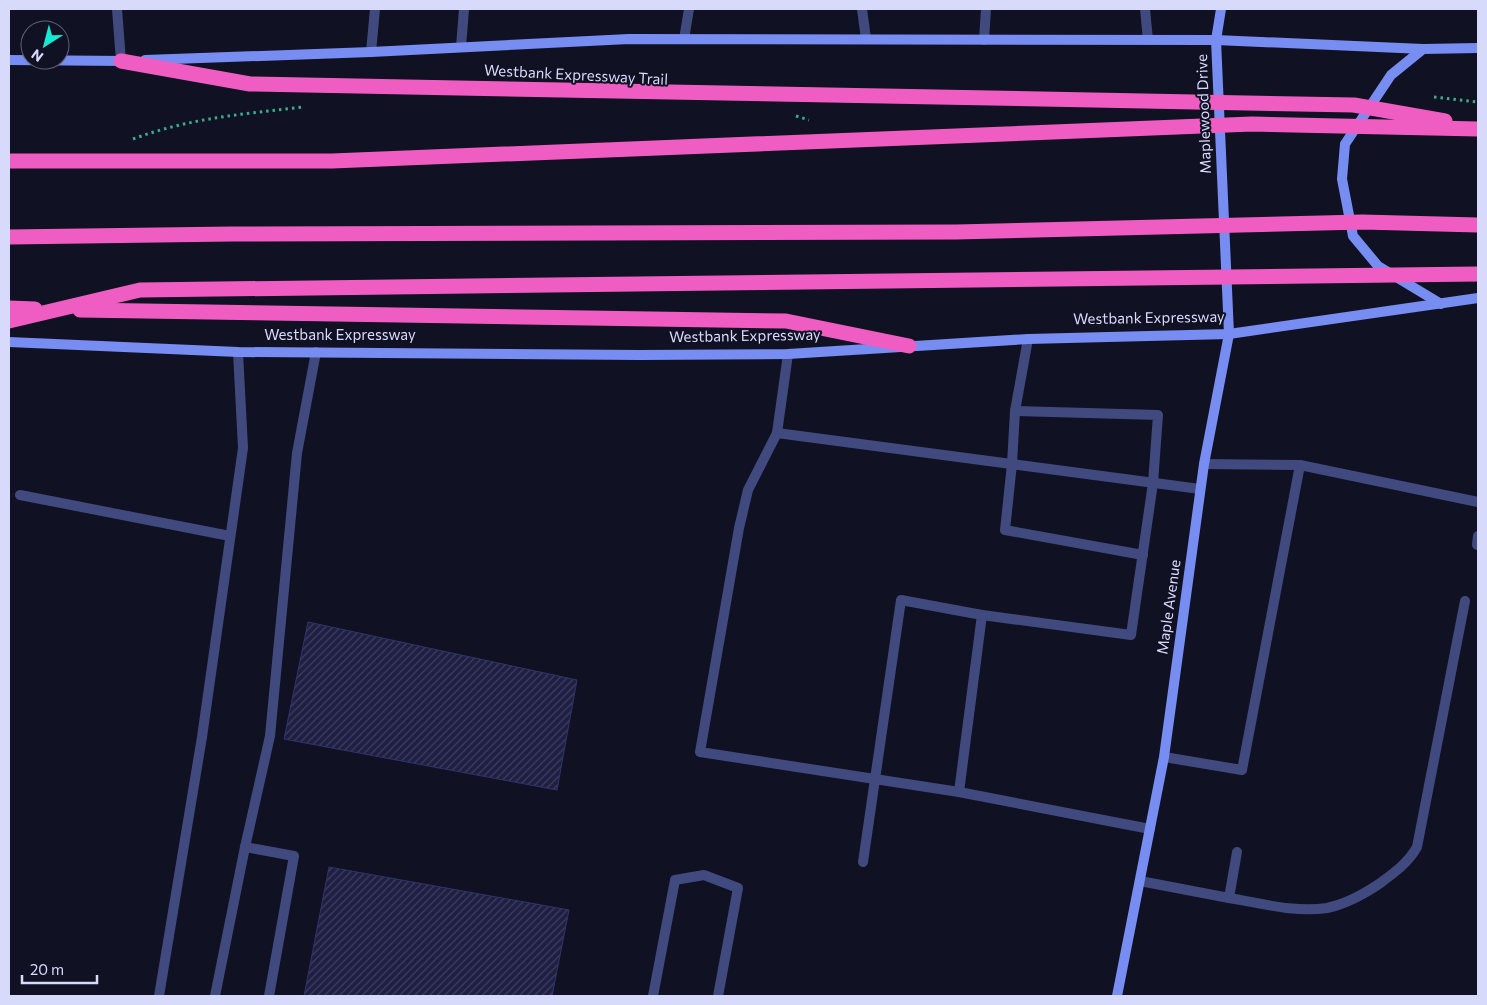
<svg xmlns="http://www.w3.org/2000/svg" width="1487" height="1005" viewBox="0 0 1487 1005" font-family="Commissioner,sans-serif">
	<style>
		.building { fill: url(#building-hatch); stroke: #33336c }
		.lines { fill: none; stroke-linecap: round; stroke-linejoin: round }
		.path { stroke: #3bac8e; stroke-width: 3; stroke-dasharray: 2.5 4; stroke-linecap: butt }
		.lane { stroke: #404a7e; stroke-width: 10 }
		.street { stroke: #404a7e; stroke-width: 10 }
		.secondary { stroke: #778df2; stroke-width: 10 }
		.highway { stroke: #f05dc2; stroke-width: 15 }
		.labels { text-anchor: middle; stroke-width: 4; stroke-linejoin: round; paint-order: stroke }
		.street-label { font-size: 15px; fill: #d7dafb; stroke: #111124 }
	</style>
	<defs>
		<pattern id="building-hatch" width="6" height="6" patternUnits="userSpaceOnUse" patternTransform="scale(1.25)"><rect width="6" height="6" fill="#1f1f43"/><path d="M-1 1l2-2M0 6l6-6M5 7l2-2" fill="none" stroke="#3f3f5f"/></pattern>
	</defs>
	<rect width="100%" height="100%" fill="#111124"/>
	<!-- building -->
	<g class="building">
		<polygon points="308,622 577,680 557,790 284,739"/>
		<polygon points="329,867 569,910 552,996 304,996"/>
	</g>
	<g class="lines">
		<!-- path -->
		<g class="path">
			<polyline points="1434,97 1478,102"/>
			<polyline points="796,116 809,120"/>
			<path d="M133,139C190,118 243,114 303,107"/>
		</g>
		<!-- lane -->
		<g class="lane">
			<polyline points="117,9 121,61"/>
			<polyline points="862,9 866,39"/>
			<polyline points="1145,9 1148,40"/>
			<polyline points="684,39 689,9"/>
			<polyline points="984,40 986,9"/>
			<polyline points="461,47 464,9"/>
			<polyline points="1028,339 1015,411 1012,464 1005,530 1143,555"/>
			<polyline points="788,354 777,433 1200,489"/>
			<polyline points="777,433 748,490 739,528 700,752 959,792 1150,829"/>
			<polyline points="1204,464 1300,465 1478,502"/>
			<polyline points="20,495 230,536"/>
			<polyline points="1477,545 1478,536"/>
			<polyline points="1164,757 1242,770 1300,465"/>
			<polyline points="959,792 982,615 1131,635 1153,483 1158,415 1015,411"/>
			<polyline points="863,862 901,600 982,615"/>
			<polyline points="1140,881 1229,898 1237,852"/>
			<path d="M1229,898C1260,903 1295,913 1327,908C1346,904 1364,894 1379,884C1394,873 1408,863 1417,847L1465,601"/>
			<polyline points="159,996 202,737 243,448 238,352"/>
			<polyline points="215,996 245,847"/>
			<polyline points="269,996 294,856 245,847 270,736 297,453 316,352"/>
			<polyline points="653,996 675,880 704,875 738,888 718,996"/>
		</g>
		<!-- street -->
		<polyline class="street" points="371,52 375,9"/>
		<!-- secondary -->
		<g class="secondary">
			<polyline points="1423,49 1391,75 1345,144 1342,179 1353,236 1378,266 1441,304"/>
			<polyline points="9,60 125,61"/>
			<polyline points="145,60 371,52 629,39 1216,40 1423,49 1478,48"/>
			<polyline points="9,342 238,352 640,355 788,354 1028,339 1229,334 1478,298"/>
			<polyline points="1117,996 1164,757 1204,464 1229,334 1216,40 1221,9"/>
		</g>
		<!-- highway -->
		<g class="highway">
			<polyline points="121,61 250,84 1354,105 1445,121"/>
			<polyline points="9,161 332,161 1252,124 1478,129"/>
			<polyline points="9,237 232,234 956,232 1362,222 1478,225"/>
			<polyline points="9,308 35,309"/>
			<polyline points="80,310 786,321 909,346"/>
			<polyline points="9,321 140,290 1478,274"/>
		</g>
	</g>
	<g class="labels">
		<!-- street labels -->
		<g class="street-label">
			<text transform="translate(576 75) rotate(3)" y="5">Westbank Expressway Trail</text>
			<text transform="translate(1204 114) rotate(-92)" y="5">Maplewood Drive</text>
			<text transform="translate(1149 318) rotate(-1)" y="5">Westbank Expressway</text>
			<text x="340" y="340">Westbank Expressway</text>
			<text transform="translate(745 336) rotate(-1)" y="5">Westbank Expressway</text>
			<text transform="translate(1169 607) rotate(-82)" y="5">Maple Avenue</text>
		</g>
	</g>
	<!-- border -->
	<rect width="1487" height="1005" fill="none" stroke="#d7dafb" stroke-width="20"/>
	<!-- north arrow -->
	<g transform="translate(45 45) rotate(216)"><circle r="24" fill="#111124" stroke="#60617a"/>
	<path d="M0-4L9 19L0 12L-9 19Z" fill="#16e8d2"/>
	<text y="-8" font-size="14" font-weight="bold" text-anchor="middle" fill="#d7dafb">N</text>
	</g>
	<!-- scale -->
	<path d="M22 975v8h75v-8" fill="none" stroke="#d7dafb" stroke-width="2.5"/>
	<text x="30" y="975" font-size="15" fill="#d7dafb" stroke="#111124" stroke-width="4" paint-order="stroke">20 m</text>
</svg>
